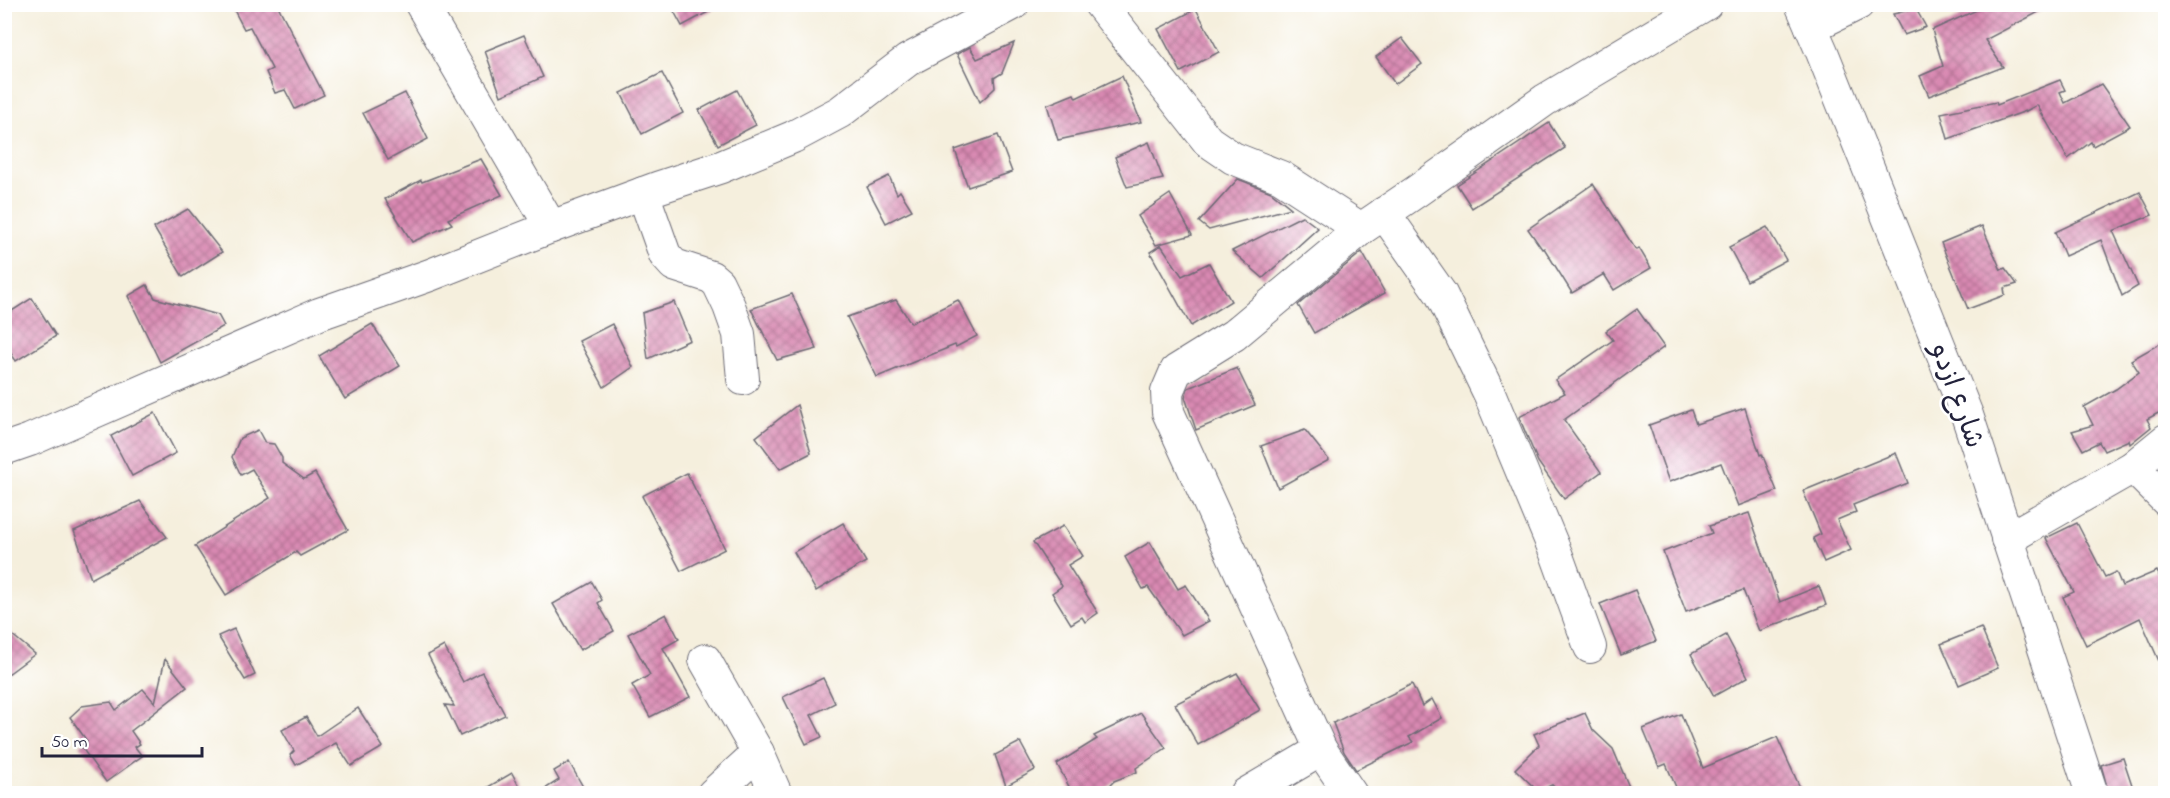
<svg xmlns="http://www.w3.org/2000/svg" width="2170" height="798" viewBox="0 0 2170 798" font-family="'Indie Flower','Playpen Sans Arabic',sans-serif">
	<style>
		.building { fill: url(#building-cross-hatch) }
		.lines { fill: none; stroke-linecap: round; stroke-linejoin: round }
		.minor-casing { stroke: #6c6a74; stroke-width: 34 }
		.minor { stroke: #fff; stroke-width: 32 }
		.labels { text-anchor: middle; stroke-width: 5; stroke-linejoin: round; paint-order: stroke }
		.street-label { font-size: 27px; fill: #22223b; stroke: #fff }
	</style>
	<defs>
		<pattern id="building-cross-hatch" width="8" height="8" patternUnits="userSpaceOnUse" patternTransform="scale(1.5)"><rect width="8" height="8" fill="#d989b2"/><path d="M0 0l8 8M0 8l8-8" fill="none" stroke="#b07092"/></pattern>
	</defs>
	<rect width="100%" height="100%" fill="#fff"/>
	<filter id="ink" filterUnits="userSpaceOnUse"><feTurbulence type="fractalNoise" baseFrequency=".0167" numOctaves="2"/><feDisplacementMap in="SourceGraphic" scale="12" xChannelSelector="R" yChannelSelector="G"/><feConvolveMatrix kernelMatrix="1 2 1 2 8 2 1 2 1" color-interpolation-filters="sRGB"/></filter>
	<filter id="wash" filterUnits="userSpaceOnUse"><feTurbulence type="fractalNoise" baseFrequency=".008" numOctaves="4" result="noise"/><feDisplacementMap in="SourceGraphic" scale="24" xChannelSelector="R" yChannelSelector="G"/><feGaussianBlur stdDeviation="1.35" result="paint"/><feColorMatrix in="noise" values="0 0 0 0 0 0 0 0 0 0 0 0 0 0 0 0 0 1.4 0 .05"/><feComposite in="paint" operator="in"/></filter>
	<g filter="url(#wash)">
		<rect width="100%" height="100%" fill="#f5efdd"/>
		<g id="blocks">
			<!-- building -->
			<g class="building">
				<polygon points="245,4 277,4 324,95 295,109 285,90 275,93 266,72 272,69 250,27 244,29 234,10"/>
				<polygon points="670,4 723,4 682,26"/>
				<polygon points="1974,4 2054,4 1985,40 2003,67 1929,96 1920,76 1943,66 1932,30 1977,10"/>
				<polygon points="1196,9 1219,52 1181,72 1158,29"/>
				<polygon points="1916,9 1926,27 1904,35 1893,14"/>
				<polygon points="524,35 543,77 501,96 485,51"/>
				<polygon points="1402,38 1422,64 1395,84 1376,57"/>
				<polygon points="1014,43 1002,73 994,78 995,88 980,102 957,54 970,47 977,59"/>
				<polygon points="662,73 683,113 642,134 621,93"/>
				<polygon points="1122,76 1141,122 1058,140 1047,105 1074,94 1076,98"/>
				<polygon points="2060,80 2065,90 2060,92 2065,103 2101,84 2130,126 2093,146 2091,142 2068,159 2037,105 2026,111 1948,139 1941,113 1996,102 1997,105"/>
				<polygon points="737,90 756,125 718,145 699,110"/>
				<polygon points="405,93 428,139 388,160 363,113"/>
				<polygon points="1549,123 1565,148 1472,208 1457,185"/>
				<polygon points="998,135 1012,172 968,187 955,150"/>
				<polygon points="1149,142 1163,179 1127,187 1115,157"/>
				<polygon points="481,159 502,195 448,219 452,224 412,242 385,199 421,180 422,182"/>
				<polygon points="889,176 897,194 900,191 912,210 886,223 867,187"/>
				<polygon points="1238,179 1271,192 1291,208 1209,230 1199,222"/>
				<polygon points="1593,184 1636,250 1639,248 1651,268 1614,290 1604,274 1572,293 1544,248 1542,249 1528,229"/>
				<polygon points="2140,192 2152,215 2113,231 2138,286 2122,296 2101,240 2065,256 2055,232"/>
				<polygon points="1170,194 1192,235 1156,245 1138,216"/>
				<polygon points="188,209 222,252 183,277 154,228"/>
				<polygon points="1302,216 1318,228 1263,278 1232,251"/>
				<polygon points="1982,226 2001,270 2005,268 2017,284 2004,288 2005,295 1968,309 1941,243"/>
				<polygon points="1767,227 1786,260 1747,281 1729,247"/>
				<polygon points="1161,245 1182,276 1209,263 1231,301 1191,326 1150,252"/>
				<polygon points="1362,252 1385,293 1314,333 1298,305"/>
				<polygon points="147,285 155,298 218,315 224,326 160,362 128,296"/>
				<polygon points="792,294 817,349 777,360 751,309"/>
				<polygon points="32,298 56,336 16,361 4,343 4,316"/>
				<polygon points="896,300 911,323 958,300 977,336 956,347 955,345 877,377 847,317"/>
				<polygon points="674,302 690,340 648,359 642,313"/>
				<polygon points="1637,309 1664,347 1564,420 1601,472 1564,499 1538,462 1519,417 1565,393 1555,380 1613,340 1606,331"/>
				<polygon points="372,324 400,366 345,399 319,356"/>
				<polygon points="612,324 633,367 604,387 579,341"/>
				<polygon points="2166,340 2166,409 2147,419 2151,427 2130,444 2129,440 2104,451 2099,442 2083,450 2072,431 2093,425 2084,407 2116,389 2139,372 2131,360"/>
				<polygon points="1237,368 1255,405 1196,430 1185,397 1188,388"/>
				<polygon points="797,405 811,453 780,469 756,437"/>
				<polygon points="1745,408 1760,455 1762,454 1777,491 1738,506 1721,463 1669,482 1649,425 1691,410 1696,424"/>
				<polygon points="155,413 176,453 132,476 111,436"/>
				<polygon points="258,430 265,443 274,444 282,458 282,463 304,479 315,473 348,530 300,556 296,552 226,595 195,546 270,498 252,469 241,475 232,457 240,438"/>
				<polygon points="1305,430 1329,460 1278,488 1261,446"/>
				<polygon points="1896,453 1908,483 1853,505 1856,512 1837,520 1851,550 1824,562 1813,538 1821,534 1803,491"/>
				<polygon points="687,473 725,549 681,571 642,496"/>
				<polygon points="140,501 167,537 91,579 74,531"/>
				<polygon points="1749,513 1780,602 1819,586 1826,605 1759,631 1743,590 1686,612 1663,552 1712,533 1709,526"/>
				<polygon points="843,523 866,562 816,591 794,552"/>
				<polygon points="2077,523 2105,577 2116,572 2122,586 2157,571 2166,590 2166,677 2140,618 2086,645 2063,597 2074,592 2046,538"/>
				<polygon points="1063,526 1083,556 1068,565 1098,613 1085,622 1082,617 1071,624 1052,593 1062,586 1033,542"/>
				<polygon points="1150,542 1178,589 1186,585 1209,621 1182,635 1148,587 1143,589 1125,557"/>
				<polygon points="592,582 602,600 598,603 614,631 580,650 553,604"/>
				<polygon points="1635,590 1656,641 1621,655 1600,604"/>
				<polygon points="666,614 679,639 663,648 690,697 650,717 632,685 650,675 628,634"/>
				<polygon points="4,628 35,654 4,677"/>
				<polygon points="1981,628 1998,668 1959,685 1941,644"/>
				<polygon points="234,629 255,675 245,680 218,636"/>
				<polygon points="1726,635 1748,677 1714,696 1691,654"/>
				<polygon points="444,646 463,682 482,672 505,715 460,736 445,705 454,706 428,655"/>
				<polygon points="165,659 187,687 131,731 140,744 135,747 142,756 106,782 80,745 87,741 70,717 82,706 111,702 116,710 143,689 155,703"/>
				<polygon points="1237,673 1260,710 1198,745 1175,704"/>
				<polygon points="823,678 835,703 811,715 822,737 806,744 783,697"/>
				<polygon points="1412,684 1422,706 1432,699 1442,718 1409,737 1413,742 1356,770 1344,752 1333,723"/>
				<polygon points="358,708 383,747 351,766 336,743 296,765 290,755 294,751 282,730 306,717 317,736"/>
				<polygon points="1141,713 1166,748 1136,768 1137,772 1114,781 1102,794 1073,794 1057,764 1097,739 1094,736"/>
				<polygon points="1585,713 1593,730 1613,749 1632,794 1561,794 1552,785 1538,791 1515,769 1539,745 1534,734"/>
				<polygon points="1681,714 1703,768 1777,737 1803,794 1679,794 1666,764 1659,767 1643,729"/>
				<polygon points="1020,742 1035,770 1006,786 995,755"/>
				<polygon points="2123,758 2135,794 2109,794 2101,765"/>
				<polygon points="569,762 587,794 537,794 559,780 554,771"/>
				<polygon points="512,773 523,794 476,794"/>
			</g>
		</g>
	</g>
	<g filter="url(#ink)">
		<use href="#blocks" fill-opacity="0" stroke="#6c6a74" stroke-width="1.5"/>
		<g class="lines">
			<!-- minor casing -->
			<g class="minor-casing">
				<g id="minor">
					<polyline points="421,4 551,227"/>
					<polyline points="1100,4 1208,141 1233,158 1281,177 1361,229 1417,191 1545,100 1706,4"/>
					<polyline points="1801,4 1822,52 1967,415 2092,794"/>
					<polyline points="1811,27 1858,4"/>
					<polyline points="643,193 665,255 674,265 711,277 718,283 729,306 739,334 743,379"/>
					<polyline points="1384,213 1441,294 1490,395 1557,556 1590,647"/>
					<polyline points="4,449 30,440 319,314 430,275 551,227 657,188 721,167 793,137 840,112 908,60 1013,4"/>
					<polyline points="2133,467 2166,500"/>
					<polyline points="2007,539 2133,467 2166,440"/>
					<polyline points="705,660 758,753 776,794"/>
					<polyline points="713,794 758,753"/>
					<polyline points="1246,794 1321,750"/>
					<polyline points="1351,794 1321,750 1168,412 1167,392 1176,371 1234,335 1361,229"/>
				</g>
			</g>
			<!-- minor -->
			<use href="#minor" class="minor"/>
		</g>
	</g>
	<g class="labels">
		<!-- street labels -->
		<g class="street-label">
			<text transform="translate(1958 395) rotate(70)" y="9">شارع ازدو</text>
		</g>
	</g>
	<!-- margin -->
	<rect width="2170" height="798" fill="none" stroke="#fff" stroke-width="24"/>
	<!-- scale -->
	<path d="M42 747v9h160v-9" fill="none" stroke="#22223b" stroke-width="3"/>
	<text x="51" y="747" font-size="18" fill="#22223b" stroke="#ffffff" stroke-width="4.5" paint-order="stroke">50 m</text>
</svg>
